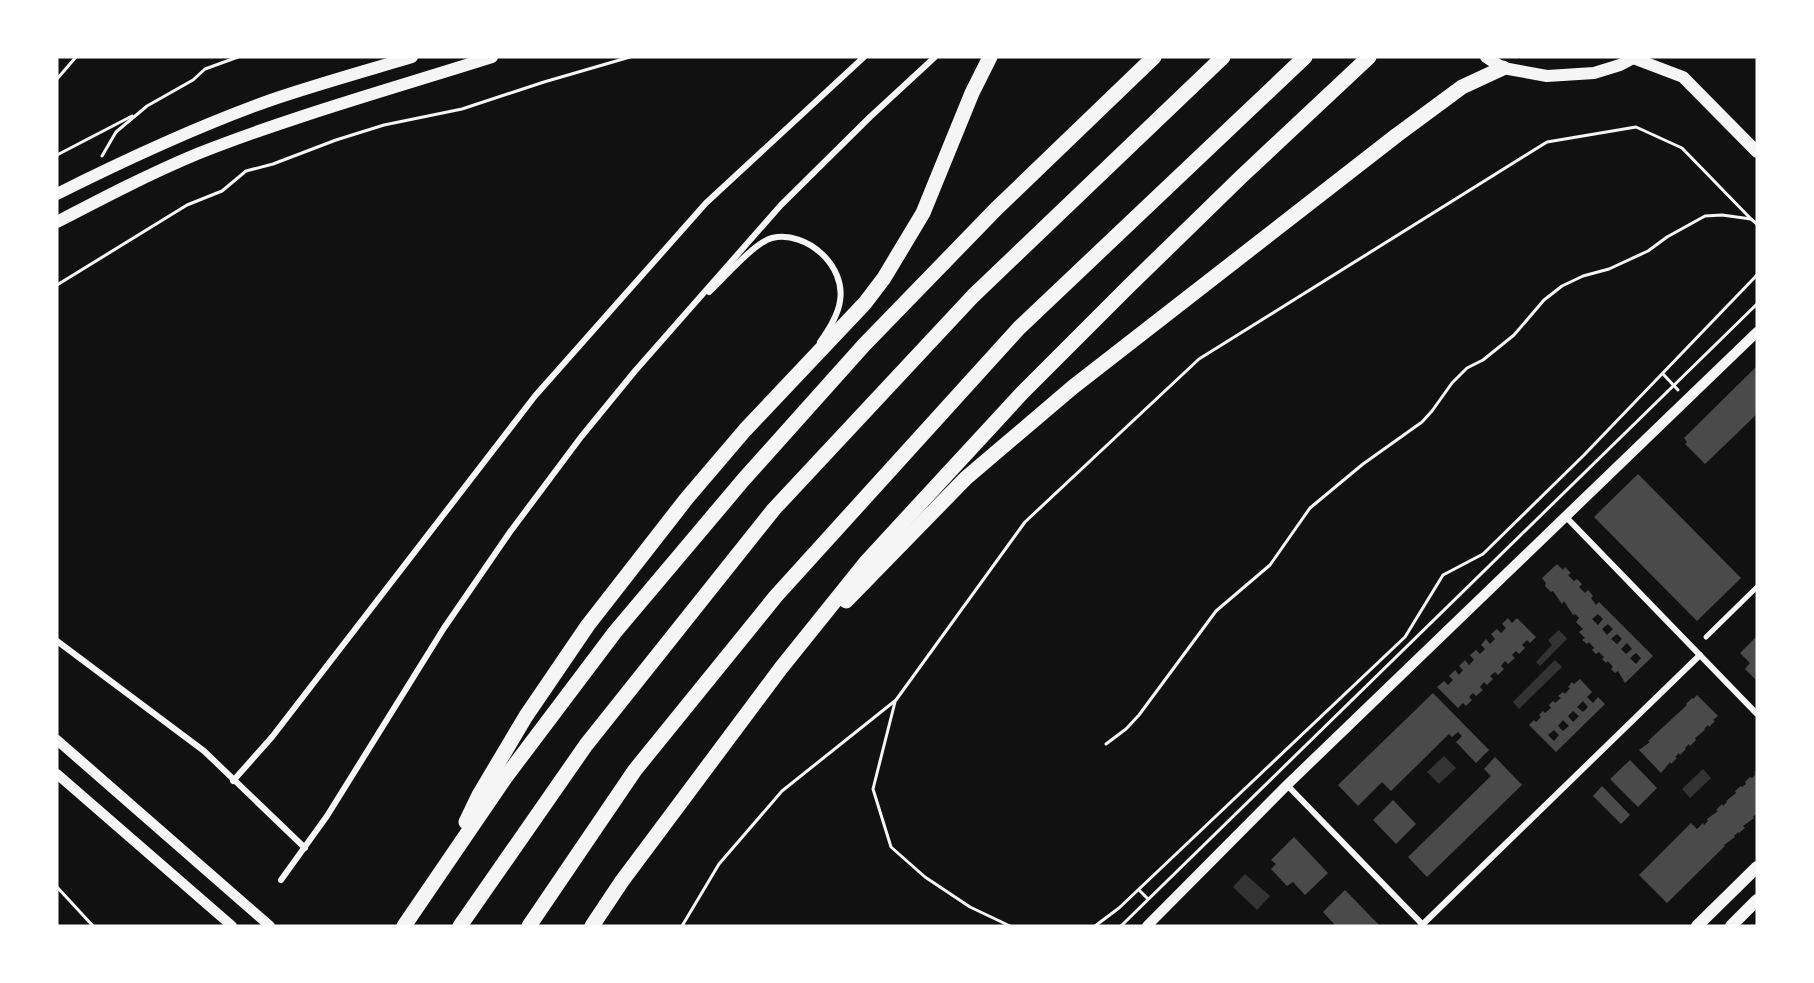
<svg xmlns="http://www.w3.org/2000/svg" width="1814" height="983" viewBox="0 0 1814 983" font-family="Inter,sans-serif">
	<style>
		.water { fill: #333 }
		.building { fill: #4a4a4a; fill-rule: evenodd }
		.lines { fill: none; stroke-linecap: round; stroke-linejoin: round }
		.path { stroke: #f5f5f5; stroke-width: 3 }
		.pedestrian { stroke: #f5f5f5; stroke-width: 5 }
		.minor { stroke: #f5f5f5; stroke-width: 6 }
		.tertiary { stroke: #f5f5f5; stroke-width: 10 }
		.secondary { stroke: #f5f5f5; stroke-width: 12 }
		.motorway { stroke: #f5f5f5; stroke-width: 15 }
	</style>
	<rect width="100%" height="100%" fill="#111"/>
	<!-- water -->
	<g class="water">
		<polygon points="1559,630 1567,639 1540,666 1536,662 1552,645 1548,640"/>
		<polygon points="1555,660 1562,667 1519,709 1513,702"/>
		<polygon points="1444,756 1456,768 1439,784 1427,772"/>
		<polygon points="1703,769 1711,778 1690,798 1682,789"/>
		<polygon points="1245,874 1270,896 1257,910 1233,887"/>
	</g>
	<!-- building -->
	<g class="building">
		<polygon points="1757,366 1757,414 1705,464 1685,444 1687,442 1684,438"/>
		<polygon points="1638,474 1741,578 1697,621 1594,517"/>
		<path d="M1557,564L1563,570L1565,567L1571,573L1568,575L1574,581L1577,579L1582,584L1579,587L1585,593L1588,590L1593,596L1591,598L1596,605L1599,602L1653,656L1625,683L1618,671L1615,673L1611,669L1613,667L1608,661L1606,663L1602,659L1604,657L1599,652L1596,654L1592,650L1594,648L1589,642L1587,644L1582,640L1585,638L1579,632L1583,629L1576,622L1579,618L1575,614L1573,615L1564,601L1562,604L1553,591L1551,592L1545,586L1546,583L1542,578ZM1598,614L1603,619L1598,625L1592,619ZM1608,624L1613,629L1607,635L1602,629ZM1617,634L1622,639L1617,644L1611,639ZM1627,643L1632,649L1626,654L1621,649ZM1636,653L1641,658L1636,664L1630,658Z"/>
		<polygon points="1508,618 1512,623 1517,618 1536,637 1530,643 1527,640 1522,645 1525,648 1519,654 1516,651 1512,655 1515,658 1508,664 1505,661 1501,666 1504,669 1498,675 1495,672 1490,676 1493,679 1487,685 1484,682 1480,687 1483,690 1476,696 1473,693 1469,697 1472,700 1466,706 1463,703 1458,708 1437,687 1444,681 1448,685 1453,680 1449,676 1455,670 1459,675 1463,670 1459,666 1465,660 1469,665 1474,660 1470,655 1476,650 1480,654 1485,649 1481,645 1486,639 1490,644 1495,639 1491,634 1497,629 1501,633 1506,628 1502,624"/>
		<polygon points="1757,636 1757,681 1745,669 1750,663 1740,653"/>
		<path d="M1580,679L1592,692L1587,697L1593,703L1598,697L1605,704L1556,752L1529,725L1534,720L1536,722L1541,717L1539,715L1543,711L1545,713L1551,708L1549,705L1553,701L1555,703L1561,698L1558,696L1563,692L1565,694L1570,688L1568,687L1572,682L1574,684ZM1583,701L1588,707L1583,712L1577,707ZM1573,711L1579,716L1573,722L1568,716ZM1563,720L1569,726L1563,731L1558,726ZM1554,730L1559,735L1554,741L1548,735Z"/>
		<polygon points="1433,693 1489,750 1476,763 1456,742 1462,736 1458,732 1452,737 1449,734 1391,791 1382,782 1358,806 1338,785"/>
		<polygon points="1697,695 1718,716 1713,720 1715,721 1709,727 1708,725 1704,729 1705,730 1695,738 1696,740 1690,746 1689,744 1685,748 1686,749 1680,755 1679,753 1675,757 1677,758 1671,764 1670,762 1661,773 1639,750 1650,742 1648,741 1687,705 1686,704 1692,698 1693,699"/>
		<polygon points="1495,757 1522,785 1427,877 1408,857 1491,776 1484,769"/>
		<polygon points="1630,760 1657,788 1638,807 1610,779"/>
		<polygon points="1757,770 1757,813 1753,817 1754,818 1743,826 1745,828 1739,833 1738,832 1734,836 1735,837 1724,845 1725,846 1667,903 1639,875 1691,823 1697,829 1703,823 1704,825 1708,821 1707,819 1718,811 1716,810 1722,804 1723,806 1727,802 1726,801 1736,793 1735,791 1741,786 1742,787 1746,784 1745,782 1750,777 1752,778 1756,774 1754,773"/>
		<polygon points="1602,786 1630,815 1621,824 1593,796"/>
		<polygon points="1393,800 1416,824 1396,844 1373,820"/>
		<polygon points="1294,837 1328,873 1305,895 1293,882 1287,886 1271,869 1276,864 1271,860"/>
		<polygon points="1345,890 1380,926 1336,926 1323,912"/>
	</g>
	<g class="lines">
		<!-- path -->
		<g class="path">
			<polyline points="57,79 76,57"/>
			<polyline points="57,155 132,116"/>
			<polyline points="102,156 116,132 147,106 193,80 205,69 238,57"/>
			<polyline points="57,285 187,205 222,191 246,171 273,164 336,140 384,125 462,109 544,82 630,57"/>
			<polyline points="1663,374 1678,390"/>
			<polyline points="895,702 873,789 891,847 925,877 970,907 1010,926"/>
			<polyline points="1106,744 1126,729 1139,715 1216,611 1270,565 1310,508 1363,464 1422,422 1432,411 1452,383 1467,368 1483,360 1514,335 1544,300 1562,286 1583,276 1609,269 1648,251 1667,237 1705,216 1722,215 1751,219 1757,224"/>
			<polyline points="57,887 93,926"/>
			<polyline points="1139,890 1148,899"/>
			<polyline points="682,926 719,864 782,791 896,700 1025,522 1199,359 1547,142 1636,127 1682,148 1751,219"/>
			<polyline points="1095,926 1119,908 1405,637 1443,575 1483,554 1584,455 1757,275"/>
			<polyline points="1121,926 1757,304"/>
		</g>
		<!-- pedestrian -->
		<polyline class="pedestrian" points="1706,637 1757,587"/>
		<!-- minor -->
		<g class="minor">
			<path d="M709,292C723,279 755,242 772,238C807,230 846,266 840,301C838,315 828,331 820,342"/>
			<polyline points="1566,517 1757,714"/>
			<polyline points="57,641 204,751 305,848"/>
			<polyline points="233,781 272,737 535,396 706,203 864,57"/>
			<polyline points="1287,785 1424,926"/>
			<polyline points="281,880 327,816 444,628 510,532 581,437 635,371 781,205 870,117 935,57"/>
			<polyline points="1421,926 1700,655"/>
		</g>
		<!-- tertiary -->
		<g class="tertiary">
			<polyline points="57,740 270,926"/>
			<polyline points="57,774 232,926"/>
			<polyline points="1147,926 1287,785 1757,332"/>
		</g>
		<!-- secondary -->
		<g class="secondary">
			<polyline points="1486,57 1503,68 1547,76 1594,73 1620,65 1635,57"/>
			<polyline points="1633,58 1683,77 1757,152"/>
			<path d="M57,194C127,159 198,126 271,100C318,84 365,71 412,57"/>
			<path d="M57,222C103,198 149,174 197,154C293,116 394,88 492,57"/>
			<polyline points="1697,926 1757,867"/>
			<polyline points="1731,926 1757,900"/>
		</g>
		<!-- motorway -->
		<g class="motorway">
			<polyline points="846,601 966,478 1073,387 1397,135 1462,87 1503,68"/>
			<polyline points="466,822 479,795 526,716 588,625 687,498 745,430 865,303 884,278 923,213 972,93 990,57"/>
			<polyline points="404,926 505,778 615,632 744,479 864,345 996,209 1154,57"/>
			<polyline points="460,926 586,745 774,509 973,296 1223,57"/>
			<polyline points="529,926 635,770 776,596 1019,328 1305,57"/>
			<polyline points="592,926 622,881 781,668 867,561 1022,393 1129,286 1242,176 1369,57"/>
		</g>
	</g>
	<!-- border -->
	<rect width="1814" height="983" fill="none" stroke="#ffffff" stroke-width="117"/>
</svg>
